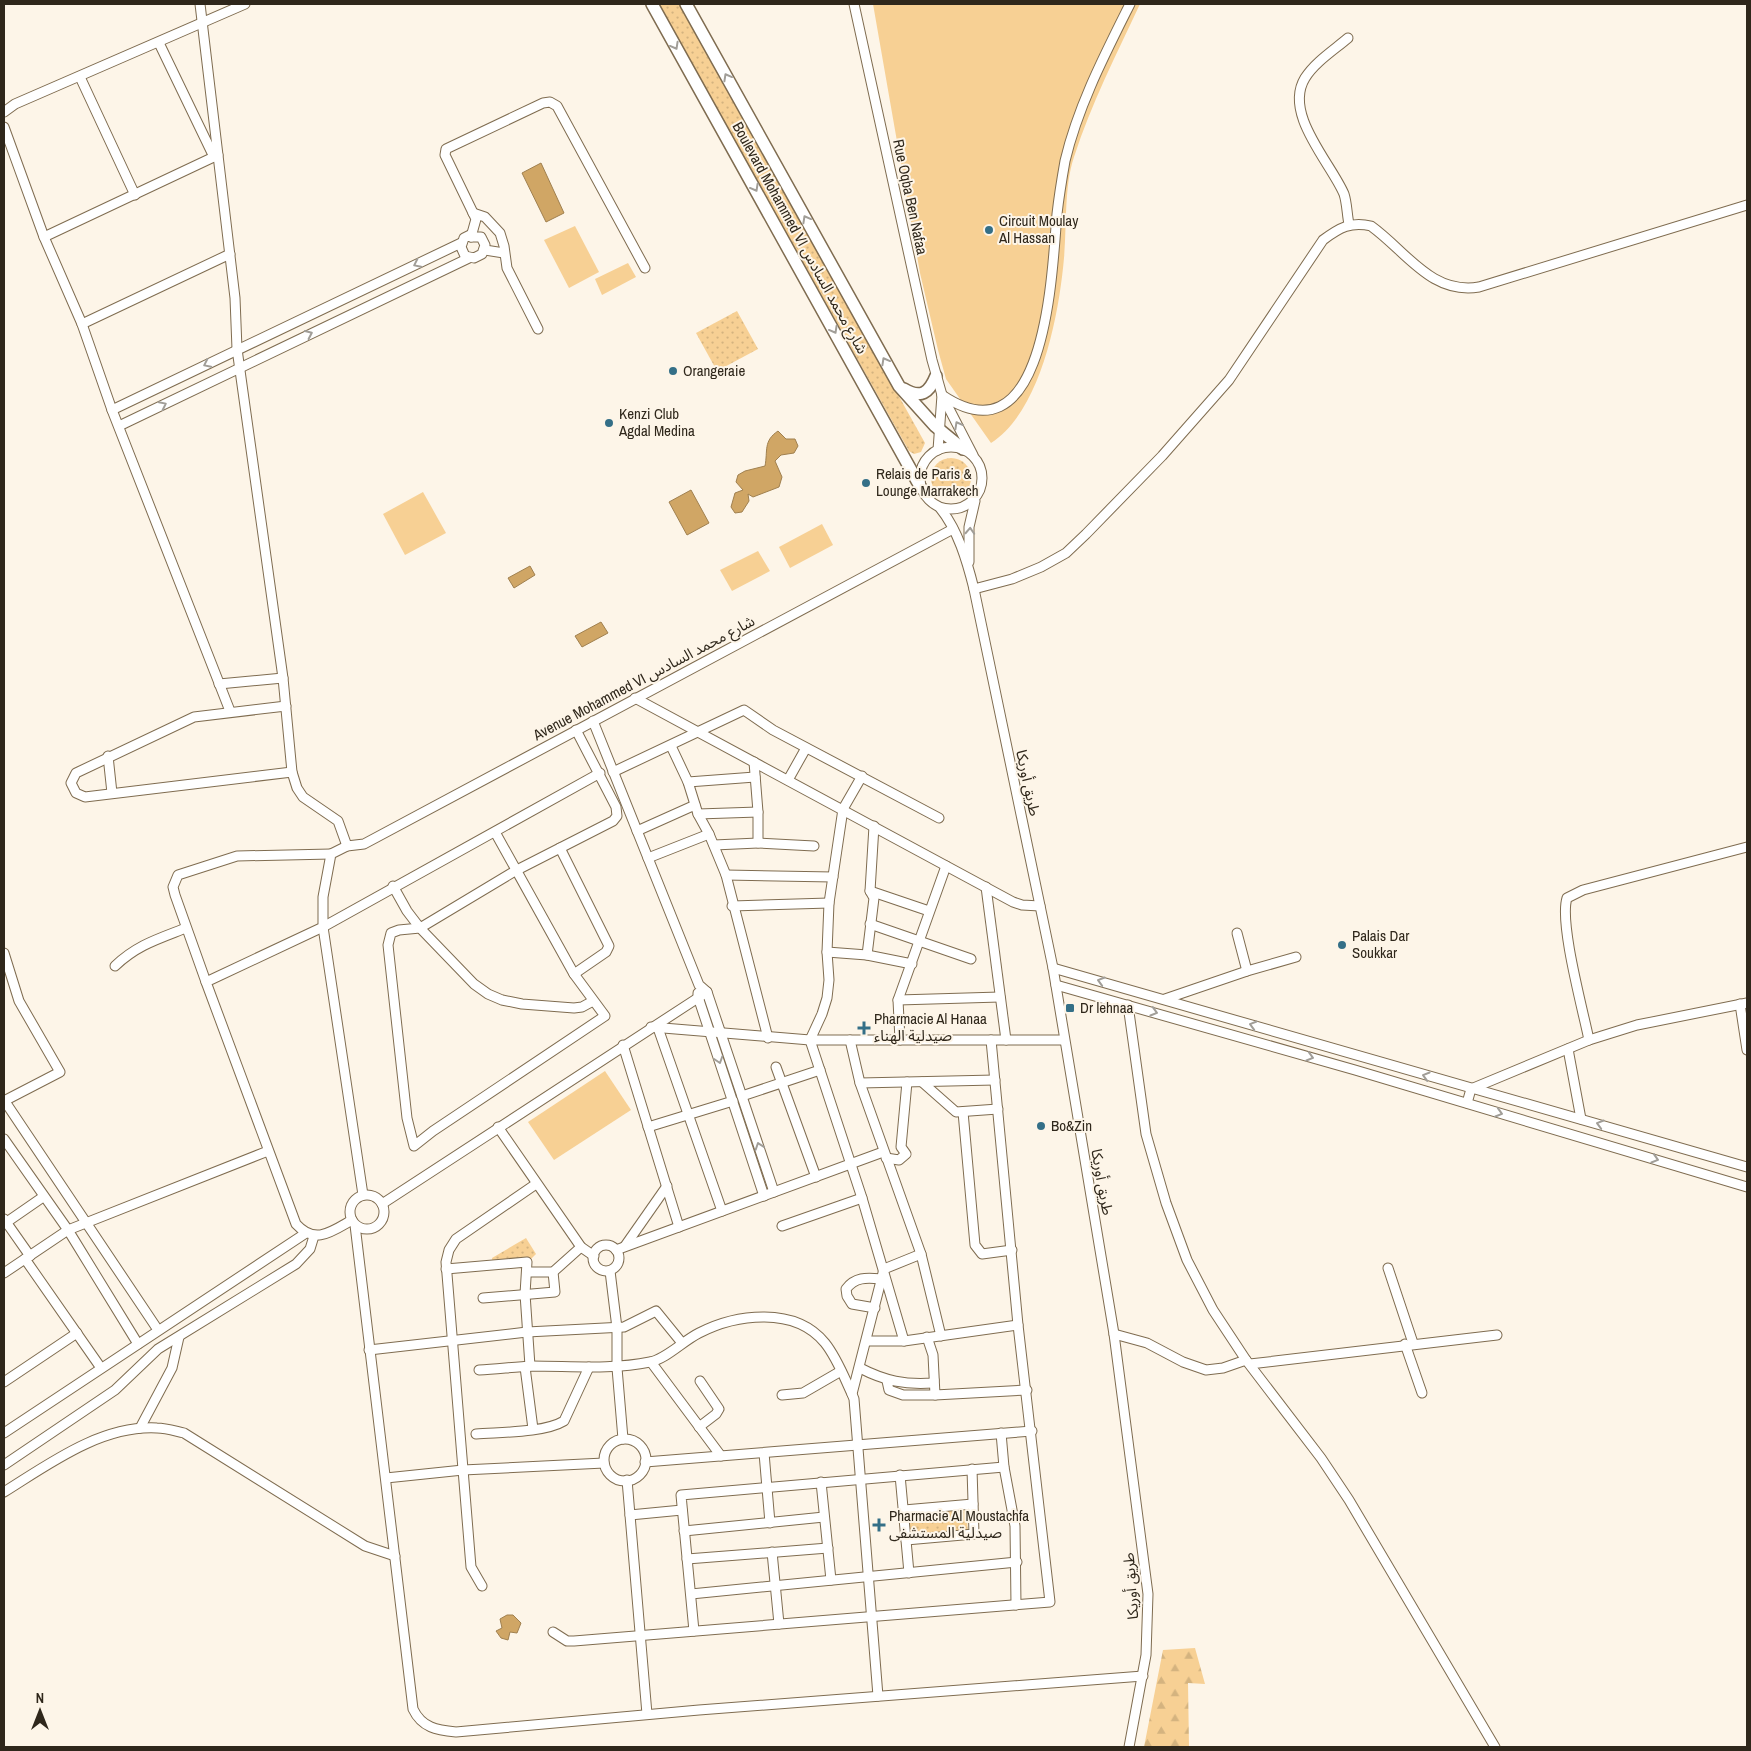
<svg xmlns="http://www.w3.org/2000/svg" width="1751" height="1751" viewBox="0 0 1751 1751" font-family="'Archivo Narrow','Noto Sans Arabic',sans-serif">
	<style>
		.grass { fill: url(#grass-dots) }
		.forest { fill: url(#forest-firs) }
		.park { fill: #f7d094 }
		.water { fill: #d0a665; stroke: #a0804f }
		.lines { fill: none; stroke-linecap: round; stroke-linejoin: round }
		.minor-casing { stroke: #7f6c50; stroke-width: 11 }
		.major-casing { stroke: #7f6c50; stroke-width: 14 }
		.minor { stroke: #fff; stroke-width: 9 }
		.major { stroke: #fff; stroke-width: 11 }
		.oneway { stroke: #a19e98 }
		.poi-dot { fill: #346f87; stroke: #fdf5e8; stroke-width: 2 }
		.labels { text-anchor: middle; stroke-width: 4; stroke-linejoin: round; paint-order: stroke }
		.street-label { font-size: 15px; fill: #2f271b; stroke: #fdf5e8 }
		.poi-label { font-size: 15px; fill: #2f271b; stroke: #fdf5e8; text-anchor: start }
	</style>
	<defs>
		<pattern id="grass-dots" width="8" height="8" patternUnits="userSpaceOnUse" patternTransform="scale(1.25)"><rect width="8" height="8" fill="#f7d094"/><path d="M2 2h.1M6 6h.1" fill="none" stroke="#d4b37f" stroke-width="1.8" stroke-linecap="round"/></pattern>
		<pattern id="forest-firs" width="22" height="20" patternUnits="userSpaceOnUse" patternTransform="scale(1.25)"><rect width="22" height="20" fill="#f7d094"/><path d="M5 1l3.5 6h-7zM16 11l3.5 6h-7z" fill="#d4b37f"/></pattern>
	</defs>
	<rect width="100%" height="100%" fill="#fdf5e8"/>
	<!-- grass -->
	<g class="grass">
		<polygon points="658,4 680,4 925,443 921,452 914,454 909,451"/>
		<polygon points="737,311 758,349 717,371 696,333"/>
		<circle cx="951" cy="478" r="20"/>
		<polygon points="526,1238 536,1254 531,1259 493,1266 492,1258"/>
		<polygon points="966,1507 968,1533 907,1538 905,1512"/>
	</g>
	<!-- forest -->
	<polygon class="forest" points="1195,1648 1205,1684 1188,1683 1189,1747 1144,1747 1163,1650"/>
	<!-- park -->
	<g class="park">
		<path d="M873,4H1140C1117,53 1091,104 1074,157C1064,186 1067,227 1064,258C1059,315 1041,411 991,443L946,379L938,350L920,273Z"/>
		<polygon points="575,226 599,272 569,288 544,240"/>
		<polygon points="628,263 636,277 602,295 595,279"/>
		<polygon points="423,492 446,533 405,555 383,514"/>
		<polygon points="822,524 833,545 790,568 779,547"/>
		<polygon points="758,551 770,571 732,591 720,570"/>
		<polygon points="605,1071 631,1110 554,1160 528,1122"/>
	</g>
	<!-- water -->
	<g class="water">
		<polygon points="541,163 564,213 546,222 522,173"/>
		<path d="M778,431L786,439H795L798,446L794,453L781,455L775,461L782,477L779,487L753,497L748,494L749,501L742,512L735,513L731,507L735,493L743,490L736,482L738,475L745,471L765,466C768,451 763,441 778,431Z"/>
		<polygon points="691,490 709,523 687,535 669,502"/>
		<polygon points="530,566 535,575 514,588 508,578"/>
		<polygon points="601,622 608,633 582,647 575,636"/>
		<polygon points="507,1615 513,1615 521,1623 517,1633 510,1632 508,1640 501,1638 496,1631 502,1628 500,1619"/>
	</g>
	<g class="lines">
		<!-- minor casing -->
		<g class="minor-casing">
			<g id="minor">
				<polyline points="200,4 235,298 237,349 283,678 292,772 297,788 303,797 338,821 347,846"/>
				<polyline points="854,4 932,360 942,395 973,455"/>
				<path d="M1348,38C1334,50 1315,62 1305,78C1283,114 1331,163 1344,194C1347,203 1347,215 1349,224"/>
				<polyline points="159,43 214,157"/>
				<polyline points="80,77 135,195"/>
				<polyline points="4,112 15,104 245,4"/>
				<polyline points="4,127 44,237 82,324 112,410 230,711"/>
				<polyline points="473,213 485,217 500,233 504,246 507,268 538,329"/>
				<polygon points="472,234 471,237 481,237 485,245 482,254 474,258 465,256 461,247 464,238"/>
				<polyline points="44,237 218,155"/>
				<polyline points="471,237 476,219 445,155 446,149 543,103 550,102 557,106 645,268"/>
				<polyline points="485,250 504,253"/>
				<polyline points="82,324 230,254"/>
				<path d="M942,395C1047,466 1052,270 1057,214C1059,196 1062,178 1065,161C1078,106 1105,54 1130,4"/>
				<polyline points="112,410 461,243"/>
				<polyline points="119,426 469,258"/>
				<circle cx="951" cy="478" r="31"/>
				<polyline points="938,450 942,395"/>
				<path d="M940,508C958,530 967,561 974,589L1053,968L1114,1334L1148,1594L1146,1655L1129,1747"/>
				<polyline points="969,562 969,527 975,501"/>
				<path d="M974,589L1012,579L1041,567L1066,553L1086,534L1162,456L1229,380L1323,240C1339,228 1351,221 1371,226C1406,251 1431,295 1479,287L1747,205"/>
				<polyline points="219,684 283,678"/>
				<polyline points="635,698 1013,902 1022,905 1040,906"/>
				<polyline points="286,706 194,717 76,773 71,783 76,793 85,797 292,772"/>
				<polyline points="593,721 699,985 707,992 774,1192"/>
				<polyline points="671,746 688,782 698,814 709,834 726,875 768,1038"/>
				<polyline points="108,756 112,793"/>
				<polyline points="613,772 744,710 773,730 939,818"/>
				<polyline points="862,776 843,809 829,903 827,952 829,980 827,998 822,1014 810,1040 862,1198 904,1341"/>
				<polyline points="788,780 806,748"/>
				<polyline points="688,782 755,777"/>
				<polyline points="698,814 758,812"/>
				<polyline points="637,831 695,805"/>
				<polyline points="495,832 574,974 605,1016 433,1131 414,1146 407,1118 388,945 391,933 399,930 420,928 474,984 488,994 502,1000 522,1004 574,1008 582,1007 593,1001"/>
				<polyline points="758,843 814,846"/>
				<polyline points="714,845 758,843 758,812 754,762"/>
				<polyline points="560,848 609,946 606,952 574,974"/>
				<polyline points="648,858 709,834"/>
				<polyline points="726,875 833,877"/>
				<polyline points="393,886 407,911 420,928 515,871 613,821 617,816 616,807 576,730"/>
				<polyline points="986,887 1006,1040"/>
				<polyline points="870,891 929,911"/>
				<polyline points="732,906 829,903"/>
				<polyline points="870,924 971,959"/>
				<polyline points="1237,933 1247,971"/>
				<polyline points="827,952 867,955 912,964"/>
				<polyline points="4,953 19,1001 60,1072 4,1101"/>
				<polyline points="867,955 874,898 870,891 874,826"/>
				<path d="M115,966C137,945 158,939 186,928"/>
				<polyline points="1053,968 1747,1167"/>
				<polyline points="206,982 175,895 173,887 178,875 237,856 331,854"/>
				<polyline points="1056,985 1355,1070 1747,1187"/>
				<polyline points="698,993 698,997 764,1196"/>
				<polyline points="1165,999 1247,971 1296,957"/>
				<polyline points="898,1000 1000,997"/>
				<polyline points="1740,1004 1747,1050"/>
				<polyline points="1128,1005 1146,1134 1166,1203 1187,1260 1213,1310 1246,1360 1321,1458 1349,1500 1495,1747"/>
				<polyline points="651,1027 810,1040 1064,1040"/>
				<polyline points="658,1028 722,1211"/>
				<polyline points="850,1040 860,1083 921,1254 941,1336"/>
				<polyline points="900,1040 898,1000 946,866"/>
				<path d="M1589,1040C1583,1010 1559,923 1567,898L1583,890L1747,847"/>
				<polyline points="623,1045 679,1227"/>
				<polyline points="1568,1049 1581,1119"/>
				<polyline points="776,1067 816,1177"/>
				<polyline points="922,1082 956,1112 998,1109"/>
				<polyline points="860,1083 995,1080"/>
				<polyline points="742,1096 820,1070"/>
				<polyline points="4,1100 158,1330"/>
				<polyline points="1467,1103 1471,1089 1589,1040 1637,1025 1747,1003"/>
				<polyline points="963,1112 975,1245 982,1254 1012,1250"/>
				<polyline points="498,1127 581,1247 594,1256"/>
				<polyline points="648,1127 733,1101"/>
				<polyline points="4,1139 68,1230 138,1344"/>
				<polyline points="886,1158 899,1160 906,1154 901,1147 907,1082"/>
				<circle cx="367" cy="1212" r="17"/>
				<polyline points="363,1195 323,927 600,773"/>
				<polyline points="382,1204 707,992"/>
				<polyline points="4,1219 30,1256"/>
				<path d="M352,1220C331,1232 315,1245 296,1224L206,982L323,927V897L331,854L347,846L364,844L953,529"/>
				<polyline points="4,1224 43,1197"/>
				<path d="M355,1225L413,1709C422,1728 437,1730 456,1732L699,1710L1143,1676"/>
				<polyline points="782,1226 862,1198"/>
				<circle cx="606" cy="1258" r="13"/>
				<polyline points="625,1246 667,1186"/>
				<polyline points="616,1250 883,1152"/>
				<polyline points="25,1259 101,1368"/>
				<polyline points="1388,1268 1413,1343"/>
				<polyline points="446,1269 527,1262 525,1294 530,1366"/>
				<polyline points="610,1271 617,1328 617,1368 623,1439"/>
				<polyline points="528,1272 553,1272 581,1247"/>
				<polyline points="4,1273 68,1230 268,1151"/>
				<polyline points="483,1298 555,1292 553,1272"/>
				<path d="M875,1308L852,1304L847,1296L846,1289C856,1276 868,1278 882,1279"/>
				<polyline points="1114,1334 1147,1343 1183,1362 1206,1370 1223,1368 1246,1360"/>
				<polyline points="927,1337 933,1355 935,1395 1027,1390"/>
				<polyline points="867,1341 904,1341 1018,1325"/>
				<polyline points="1405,1344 1422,1393"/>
				<polyline points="369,1350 527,1332 624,1327 656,1311 682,1343"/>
				<polyline points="651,1362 721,1456"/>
				<polyline points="1250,1364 1497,1335"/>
				<polyline points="525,1367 533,1429"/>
				<path d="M860,1368C885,1381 905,1385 933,1383L934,1380"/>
				<path d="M479,1370C497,1369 514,1367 532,1366C572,1366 611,1370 650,1362C666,1359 683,1341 699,1333C736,1314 795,1306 825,1343C837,1358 844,1377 852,1394"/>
				<polyline points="887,1381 889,1390 903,1395 935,1395"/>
				<polyline points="4,1382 77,1333"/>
				<polyline points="782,1395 803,1393 841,1371"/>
				<polyline points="699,1427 716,1414 719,1409 700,1381"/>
				<polyline points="140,1428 172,1368 179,1337"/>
				<polyline points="4,1433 306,1233"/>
				<polyline points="1001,1433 1004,1467 1015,1526 1016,1605"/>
				<path d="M476,1434C500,1432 544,1433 564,1421L589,1367"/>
				<circle cx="625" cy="1460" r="21"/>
				<polyline points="764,1453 770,1523"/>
				<polyline points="645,1462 1032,1431"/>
				<polyline points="4,1465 115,1390 158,1349 296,1264 310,1249 314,1236"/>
				<polyline points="900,1475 909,1573"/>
				<polyline points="386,1478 463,1470 604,1463"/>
				<polyline points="627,1480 647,1714"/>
				<polyline points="821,1482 831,1580"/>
				<path d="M4,1492C49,1464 101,1425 157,1428C166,1428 175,1431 184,1433L365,1546L395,1556"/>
				<polyline points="904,1510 973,1504"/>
				<polyline points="630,1515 682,1510"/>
				<polyline points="684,1531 824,1517"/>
				<polyline points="906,1540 974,1534 972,1469"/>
				<polyline points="772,1552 779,1624"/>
				<polyline points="687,1559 828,1548"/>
				<polyline points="482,1586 471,1567 446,1262 449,1250 456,1239 536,1184"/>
				<polyline points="691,1594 1017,1562"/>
				<polyline points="694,1631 681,1495 1004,1467"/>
				<polyline points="553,1632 567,1641 574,1641 1050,1602 1018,1325 991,1040"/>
				<polyline points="878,1696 854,1399 852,1394 884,1269 921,1254"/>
			</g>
		</g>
		<!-- major casing -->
		<g class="major-casing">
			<g id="major">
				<polyline points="652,4 921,488"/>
				<polyline points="686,4 899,386 935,426 963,449"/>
				<path d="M904,389C921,399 929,393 936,376"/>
			</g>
		</g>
		<!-- minor -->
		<use href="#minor" class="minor"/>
		<!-- major -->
		<use href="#major" class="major"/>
	</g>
	<!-- one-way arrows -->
	<defs><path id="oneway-chevron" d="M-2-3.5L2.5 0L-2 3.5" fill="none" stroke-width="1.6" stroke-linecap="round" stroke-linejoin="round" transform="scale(1.25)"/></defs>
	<g class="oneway">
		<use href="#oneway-chevron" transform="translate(675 46) rotate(61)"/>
		<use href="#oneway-chevron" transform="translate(727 77) rotate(-119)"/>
		<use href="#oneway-chevron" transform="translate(755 188) rotate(61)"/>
		<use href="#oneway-chevron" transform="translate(806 219) rotate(-119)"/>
		<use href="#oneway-chevron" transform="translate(417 264) rotate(154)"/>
		<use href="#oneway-chevron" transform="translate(834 330) rotate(61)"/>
		<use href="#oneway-chevron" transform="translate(309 334) rotate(-25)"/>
		<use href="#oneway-chevron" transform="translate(885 361) rotate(-119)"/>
		<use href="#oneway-chevron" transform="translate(207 364) rotate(154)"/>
		<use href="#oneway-chevron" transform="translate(163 405) rotate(-26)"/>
		<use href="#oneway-chevron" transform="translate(958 425) rotate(-119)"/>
		<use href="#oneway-chevron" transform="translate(970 531) rotate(-87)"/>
		<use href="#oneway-chevron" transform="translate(1101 981) rotate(-164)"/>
		<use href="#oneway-chevron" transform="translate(1154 1012) rotate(16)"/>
		<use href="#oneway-chevron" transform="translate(1253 1025) rotate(-164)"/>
		<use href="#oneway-chevron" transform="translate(1310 1057) rotate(16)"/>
		<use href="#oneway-chevron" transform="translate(719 1060) rotate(72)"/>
		<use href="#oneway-chevron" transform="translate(1426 1076) rotate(-164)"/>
		<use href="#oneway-chevron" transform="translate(1499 1113) rotate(17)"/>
		<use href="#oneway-chevron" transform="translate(1600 1124) rotate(-164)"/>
		<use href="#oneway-chevron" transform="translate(759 1146) rotate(-109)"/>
		<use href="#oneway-chevron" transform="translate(1655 1159) rotate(17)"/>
	</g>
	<!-- markers -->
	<g class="poi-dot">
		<circle cx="989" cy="230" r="5"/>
		<circle cx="673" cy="371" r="5"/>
		<circle cx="609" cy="423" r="5"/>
		<circle cx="866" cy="483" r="5"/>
		<circle cx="1342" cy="945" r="5"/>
		<rect x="1065" y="1003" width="10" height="10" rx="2.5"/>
		<path d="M861.5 1020.5h5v5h5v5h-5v5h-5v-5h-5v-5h5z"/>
		<circle cx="1041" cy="1126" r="5"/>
		<path d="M876.5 1517.5h5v5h5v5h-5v5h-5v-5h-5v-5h5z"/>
	</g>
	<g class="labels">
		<!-- street labels -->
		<g class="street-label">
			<text transform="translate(910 197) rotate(78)" y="5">Rue Oqba Ben Nafaa</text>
			<text transform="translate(800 238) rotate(61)" y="5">Boulevard Mohammed VI شارع محمد السادس</text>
			<text transform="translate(644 678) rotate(-28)" y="5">Avenue Mohammed VI شارع محمد السادس</text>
			<text transform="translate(1028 783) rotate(78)" y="5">طريق أوريكا</text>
			<text transform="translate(1102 1182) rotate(80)" y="5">طريق أوريكا</text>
			<text transform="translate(1131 1586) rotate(-94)" y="5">طريق أوريكا</text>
		</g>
		<!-- poi labels -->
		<g class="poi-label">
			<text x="999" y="226">Circuit Moulay<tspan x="999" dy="17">Al Hassan</tspan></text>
			<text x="683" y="376">Orangeraie</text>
			<text x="619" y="419">Kenzi Club<tspan x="619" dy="17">Agdal Medina</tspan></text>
			<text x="876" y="479">Relais de Paris &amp;<tspan x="876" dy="17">Lounge Marrakech</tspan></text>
			<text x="1352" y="941">Palais Dar<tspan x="1352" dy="17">Soukkar</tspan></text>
			<text x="1080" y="1013">Dr lehnaa</text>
			<text x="874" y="1024">Pharmacie Al Hanaa<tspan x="874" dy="17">صيدلية الهناء</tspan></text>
			<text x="1051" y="1131">Bo&amp;Zin</text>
			<text x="889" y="1521">Pharmacie Al Moustachfa<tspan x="889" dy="17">صيدلية المستشفى</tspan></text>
		</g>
	</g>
	<!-- border -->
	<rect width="1751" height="1751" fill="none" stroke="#2f271b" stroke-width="10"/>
	<!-- north arrow -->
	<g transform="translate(40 1711)" stroke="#fdf5e8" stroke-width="4" paint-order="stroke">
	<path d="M0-4L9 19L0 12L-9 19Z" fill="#2f271b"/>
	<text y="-8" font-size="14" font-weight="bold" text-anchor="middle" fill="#2f271b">N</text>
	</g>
</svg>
